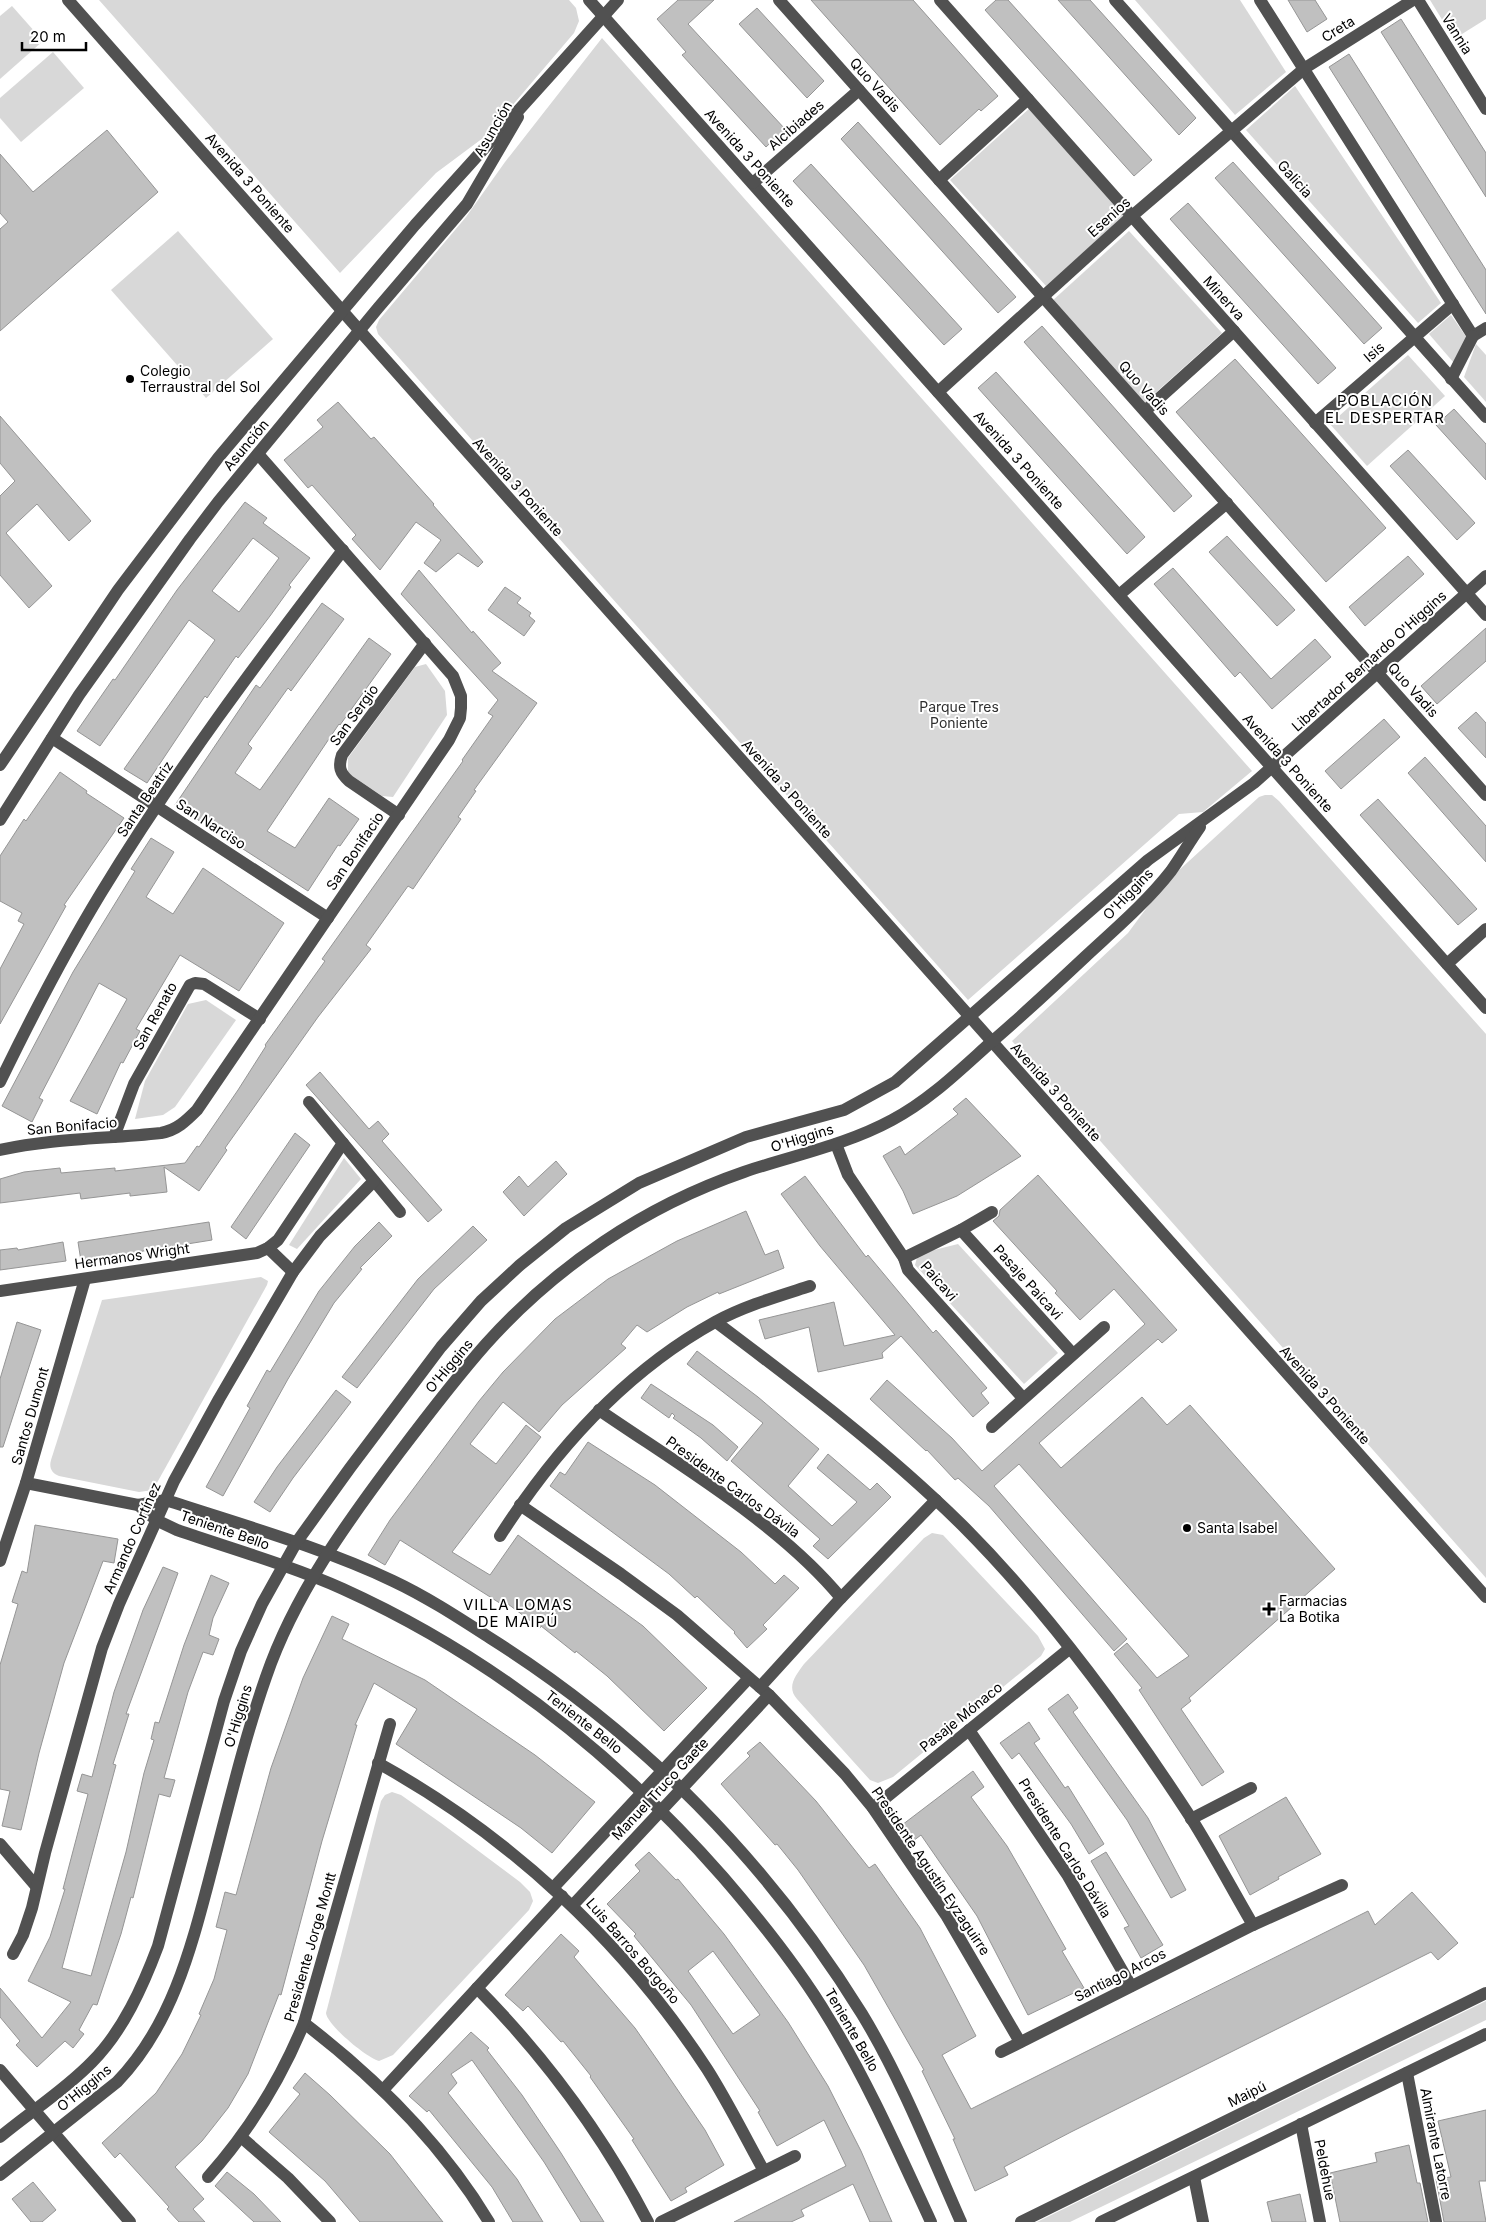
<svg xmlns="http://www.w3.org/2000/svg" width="1486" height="2222" viewBox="0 0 1486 2222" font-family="Inter,sans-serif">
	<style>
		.green { fill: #d8d8d8 }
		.building { fill: #c0c0c0; stroke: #959595; fill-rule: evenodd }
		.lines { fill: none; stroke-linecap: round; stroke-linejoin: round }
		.minor { stroke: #515151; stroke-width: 12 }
		.poi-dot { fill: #000; stroke: #fff; stroke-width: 2 }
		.labels { text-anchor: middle; stroke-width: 4; stroke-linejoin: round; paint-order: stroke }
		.street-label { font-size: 14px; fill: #000; stroke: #fff }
		.poi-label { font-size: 14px; fill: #000; stroke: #fff; text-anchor: start }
		.park-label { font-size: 14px; fill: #2f2f2f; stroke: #fff }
		.neighbourhood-label { font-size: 15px; letter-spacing: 1px; fill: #000; stroke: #fff }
	</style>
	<rect width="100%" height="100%" fill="#fff"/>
	<!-- green -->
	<g class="green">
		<polygon points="99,0 569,0 576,8 579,21 574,33 499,121 483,138 436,173 340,273"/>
		<polygon points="1135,0 1240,0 1286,72 1235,115"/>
		<polygon points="1430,0 1486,0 1486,19 1454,39"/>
		<polygon points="12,6 43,41 0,79 0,16"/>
		<polygon points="602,38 1252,771 1203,812 1179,814 968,1000 378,334 376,327 379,320 466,217 505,162"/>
		<polygon points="53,52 84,88 21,142 0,118 0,98"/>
		<polygon points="1295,86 1441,303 1418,323 1246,130"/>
		<polygon points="1031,107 1127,213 1046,286 950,180"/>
		<polygon points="178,231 273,339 206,398 111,290"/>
		<polygon points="1129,231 1222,333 1143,404 1051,302"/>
		<polygon points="1451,315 1467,338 1454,363 1429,334"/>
		<polygon points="1476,344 1486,355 1486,402 1464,377"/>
		<polygon points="1408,355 1445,396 1367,466 1330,424"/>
		<polygon points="426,664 445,691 447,715 393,797 382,796 348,773 348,758 415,667"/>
		<polygon points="1265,795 1272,795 1279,801 1486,1034 1486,1578 1012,1041 1128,933 1165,883 1259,797"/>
		<polygon points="206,1000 236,1020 175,1107 163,1115 135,1119 145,1081 188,1004"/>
		<polygon points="344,1158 361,1179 297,1249 289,1245"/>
		<polygon points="958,1244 1058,1353 1024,1384 915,1265 918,1254"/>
		<path d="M261,1277L268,1281L267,1285L153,1490L139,1492L59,1476C51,1473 49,1467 51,1460L102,1300Z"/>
		<path d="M932,1533L943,1535L1038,1636L1045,1649L1041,1656L893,1777L878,1783L870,1780L797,1699C786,1687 796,1675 804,1664L924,1538Z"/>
		<path d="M392,1792L401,1795L441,1823L520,1882L530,1892L533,1901L529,1910L393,2055L379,2061C367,2058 327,2025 326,2013L381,1801L385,1795Z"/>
		<polygon points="1486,2001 1486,2020 1070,2222 1037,2222"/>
	</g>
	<!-- building -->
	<g class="building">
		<polygon points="678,0 714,0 688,24 785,129 766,147 682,55 686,52 657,19"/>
		<polygon points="811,0 913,0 998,96 981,111 979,109 940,145"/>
		<polygon points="996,0 1008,0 1152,160 1134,176 985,10"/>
		<polygon points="1058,0 1090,0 1196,118 1179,135"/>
		<polygon points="1288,0 1315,0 1327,19 1307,32"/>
		<polygon points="757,8 824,81 807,98 739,24"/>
		<polygon points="1401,19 1486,153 1486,197 1381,32"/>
		<polygon points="1349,54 1486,270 1486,314 1329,67"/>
		<polygon points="858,122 1016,297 998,313 841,139"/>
		<polygon points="107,130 158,192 0,331 0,229 8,222 0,213 0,154 33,192"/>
		<polygon points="1233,162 1382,328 1364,344 1215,178"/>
		<polygon points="811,164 962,329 944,345 793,181"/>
		<polygon points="1188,203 1336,368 1318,384 1170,219"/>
		<polygon points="1042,326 1192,496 1174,512 1024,342"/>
		<polygon points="1235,359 1386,528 1326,582 1176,412"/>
		<polygon points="996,372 1145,537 1127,554 978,388"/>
		<polygon points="338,402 371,439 374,437 434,504 433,505 483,562 478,567 458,553 436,572 424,563 441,540 416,522 380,570 352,539 356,535 312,485 308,488 284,460 323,427 317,420"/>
		<polygon points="1454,409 1486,444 1486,480 1436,425"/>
		<polygon points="0,416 91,521 69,541 37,504 6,533 52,586 29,608 0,575 0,496 15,481 0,463"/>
		<polygon points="1408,450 1475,523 1457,540 1390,466"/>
		<path d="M245,502L267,518L263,523L310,558L289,585L291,587L270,616L238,658L236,656L207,698L205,696L147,783L124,769L215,640L189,620L100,746L77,731L113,679L115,680L177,590ZM253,538L279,558L239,612L212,591Z"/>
		<polygon points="1227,536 1295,610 1277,626 1209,552"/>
		<polygon points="1408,556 1424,574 1365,626 1349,607"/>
		<polygon points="1173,568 1271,679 1315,639 1331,657 1272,709 1240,672 1235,677 1154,584"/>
		<polygon points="419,570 472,633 473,631 501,663 492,671 537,703 474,790 476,791 458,817 461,819 413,889 408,886 366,945 371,949 318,1017 225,1148 227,1150 199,1191 164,1167 167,1192 130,1196 130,1193 81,1199 80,1193 0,1203 0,1179 24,1172 60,1168 61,1173 115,1168 115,1171 185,1163 197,1146 199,1147 238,1090 266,1046 265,1045 325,961 322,959 463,761 462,760 493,716 488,713 498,700 401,594"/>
		<polygon points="505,587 521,598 517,603 531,613 529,616 535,621 524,636 488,610"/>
		<polygon points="322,603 344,619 291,691 288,688 248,744 252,748 235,773 260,790 369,638 391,654 340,725 339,724 267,831 295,848 329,798 359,819 340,846 338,845 308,891 175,805 256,685 260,688"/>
		<polygon points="1486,628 1486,661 1437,704 1421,686"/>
		<polygon points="1476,712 1486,723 1486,758 1458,728"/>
		<polygon points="1384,719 1400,737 1341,789 1325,771"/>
		<polygon points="1425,757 1486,826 1486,862 1408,773"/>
		<polygon points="60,772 87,791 86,793 124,818 64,905 66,906 0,1024 0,969 24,924 18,921 22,913 0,901 0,856 24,819 26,821"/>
		<polygon points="1378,799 1477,909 1458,925 1360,815"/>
		<polygon points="151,838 174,852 146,897 173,914 203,868 284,923 239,991 180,955 136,1029 140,1031 123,1063 121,1062 97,1114 70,1101 127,999 99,983 39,1098 43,1100 32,1122 2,1106 73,972 135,871 131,869"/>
		<polygon points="320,1072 369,1129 378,1121 389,1134 382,1141 442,1210 428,1222 306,1085"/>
		<polygon points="966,1098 1021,1156 957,1196 913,1214 903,1191 883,1156 900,1146 905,1155 958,1114 953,1109"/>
		<polygon points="295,1133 310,1145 246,1239 231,1227"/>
		<polygon points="556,1161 567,1174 524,1216 503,1192 519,1176 528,1187"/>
		<polygon points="1038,1175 1177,1330 1162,1343 1158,1339 1039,1443 1061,1468 1142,1397 1167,1425 1190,1405 1335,1569 1189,1698 1191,1701 1181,1709 1224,1772 1202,1786 1139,1690 1142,1688 1114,1654 1127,1643 1157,1678 1189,1656 1019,1464 994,1486 1127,1639 1114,1651 989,1506 958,1478 955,1480 927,1450 926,1451 870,1399 887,1380 952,1438 982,1471 1145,1324 1114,1289 1080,1320 1055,1293 1057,1291 993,1221 999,1216 1000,1210"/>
		<polygon points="805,1176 866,1257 868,1255 933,1333 936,1330 987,1388 981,1393 989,1403 973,1417 901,1336 882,1353 883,1358 818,1372 809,1327 765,1339 759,1320 834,1302 844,1346 895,1335 820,1246 781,1194"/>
		<polygon points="746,1211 765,1255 778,1250 784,1268 719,1294 718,1292 687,1307 647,1332 637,1325 621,1344 626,1348 562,1405 539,1432 503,1402 470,1444 496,1464 526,1425 541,1437 452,1552 490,1575 518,1535 643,1626 707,1688 664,1731 607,1676 576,1651 575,1653 541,1626 540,1628 508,1604 506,1607 400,1540 385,1565 368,1555 390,1520 479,1401 503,1372 555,1319 608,1279 677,1241"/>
		<polygon points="209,1222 212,1240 81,1261 78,1242"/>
		<polygon points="379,1222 392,1236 360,1268 362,1269 334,1303 288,1379 223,1496 206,1487 250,1408 247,1406 267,1370 270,1372 319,1291 355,1246"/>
		<polygon points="473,1226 487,1240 434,1289 357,1388 342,1377 418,1279"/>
		<polygon points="63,1242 66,1261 0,1270 0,1250 17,1248 18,1250"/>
		<polygon points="17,1322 41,1330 3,1447 0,1447 0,1379"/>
		<polygon points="697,1351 758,1397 819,1449 788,1486 832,1526 857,1502 817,1468 828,1454 870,1490 877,1483 891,1497 828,1559 813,1546 820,1539 731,1461 763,1423 687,1364"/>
		<polygon points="651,1384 713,1425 738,1447 727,1461 701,1438 673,1418 675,1416 672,1413 669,1418 641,1398"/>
		<polygon points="336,1390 351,1402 293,1478 270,1512 254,1502 277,1467"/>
		<polygon points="588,1442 655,1485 741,1552 775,1584 784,1575 799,1588 763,1625 767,1629 747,1648 734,1633 735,1632 697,1596 695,1598 669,1574 550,1486 560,1472 565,1475"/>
		<polygon points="35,1525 118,1539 114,1563 103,1561 64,1663 39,1753 21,1830 2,1826 10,1791 0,1789 0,1665 18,1604 12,1602 22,1571 27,1573"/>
		<polygon points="163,1567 178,1573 126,1714 129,1714 113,1764 116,1765 62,1968 91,1976 126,1852 144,1773 154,1740 151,1739 155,1722 159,1723 184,1645 211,1575 229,1583 213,1618 209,1635 219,1639 213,1655 203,1652 188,1692 164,1778 175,1780 170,1797 159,1794 133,1898 131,1897 121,1934 97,2005 93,2004 79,2030 84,2034 73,2048 65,2041 37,2067 16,2045 20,2041 0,2017 0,1988 42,2038 71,2002 28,1981 50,1937 65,1889 63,1889 88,1794 77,1791 82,1774 92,1777 114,1692 143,1610"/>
		<polygon points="332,1616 349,1624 342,1639 425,1680 535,1755 595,1802 552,1853 521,1828 396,1744 417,1709 374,1683 355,1725 357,1725 322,1841 281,1995 279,1994 248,2074 228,2108 202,2141 175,2167 204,2199 193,2209 205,2222 179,2222 167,2209 169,2207 120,2153 115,2158 102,2143 156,2093 182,2054 201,2015 199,2014 214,1979 227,1930 216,1927 225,1892 236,1895 271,1768 303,1678"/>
		<polygon points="1068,1694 1078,1708 1073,1712 1148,1818 1186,1890 1171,1898 1127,1820 1048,1709"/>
		<polygon points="1029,1722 1040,1739 1034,1743 1065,1788 1068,1786 1104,1844 1089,1854 1071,1824 1019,1753 1012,1759 1000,1743"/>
		<polygon points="760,1742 816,1801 869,1868 875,1864 920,1928 976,2036 942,2055 971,2109 1368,1911 1375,1925 1412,1892 1458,1943 1438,1960 1431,1952 1071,2132 1004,2167 1008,2175 975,2191 953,2139 955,2139 922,2071 924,2070 864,1965 798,1870 777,1844 775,1845 721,1784 750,1756 747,1753"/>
		<polygon points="973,1771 984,1787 971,1797 1007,1846 1029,1884 1066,1949 1062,1951 1084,1988 1028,2015 977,1916 921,1835 913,1841 902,1825"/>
		<polygon points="1286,1797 1321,1854 1278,1877 1279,1879 1250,1895 1219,1836"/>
		<path d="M649,1852L676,1880L678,1879L724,1934L788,2022L828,2086L861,2151L892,2222H870L853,2184L801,2210L804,2216L791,2222H734L846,2166L824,2120L777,2146L758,2112L760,2111L691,2005L634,1936L636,1934L607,1904L640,1871L635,1865ZM713,1951L760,2015L733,2034L688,1971Z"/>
		<polygon points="1106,1852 1163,1945 1141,1958 1124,1928 1129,1926 1091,1861"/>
		<polygon points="561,1934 579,1951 574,1957 635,2028 658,2061 705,2130 724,2165 685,2188 687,2192 671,2201 632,2140 634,2139 590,2077 591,2076 563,2041 561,2042 528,2006 523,2011 505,1995"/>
		<polygon points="471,2032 489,2048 487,2050 522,2095 561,2153 604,2222 581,2222 544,2162 472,2060 451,2074 457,2083 448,2093 517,2179 543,2222 513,2222 492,2187 429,2110 427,2112 409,2096"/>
		<polygon points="305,2073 330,2095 390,2154 443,2222 360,2222 325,2181 269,2132 300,2094 293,2088"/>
		<polygon points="1486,2110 1486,2181 1479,2181 1486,2222 1444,2222 1436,2179 1451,2177 1438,2121"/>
		<polygon points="1409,2145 1417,2183 1420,2183 1428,2222 1340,2222 1330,2173 1377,2162 1375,2153"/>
		<polygon points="227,2172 254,2194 281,2222 254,2222 215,2186"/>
		<polygon points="33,2182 56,2210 42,2222 31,2222 12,2199"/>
		<polygon points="1300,2194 1306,2222 1272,2222 1267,2202"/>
	</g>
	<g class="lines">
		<!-- minor -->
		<g class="minor">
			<polyline points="68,0 360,331 1486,1597"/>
			<polyline points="589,0 1486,1008"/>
			<polyline points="779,0 1486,795"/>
			<polyline points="940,0 1486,615"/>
			<polyline points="1115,0 1486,417"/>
			<polyline points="1260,0 1473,336"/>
			<polyline points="1418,0 1486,109"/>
			<polyline points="939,180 1028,99"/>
			<polyline points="753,183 859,90"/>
			<polyline points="1473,336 1486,328"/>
			<polyline points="1451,379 1473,336"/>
			<polyline points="938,392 1132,216 1305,68 1413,0"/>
			<polyline points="1145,411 1234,331"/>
			<polyline points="1315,423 1453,304"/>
			<polyline points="1119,595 1227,503"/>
			<polyline points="52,738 328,918"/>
			<polyline points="0,765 118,590 218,458 415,225 618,0"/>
			<path d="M399,815L349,781C340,773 338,767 342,755L425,643"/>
			<polyline points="0,820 79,695 190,539 218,502 378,308 467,204 518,117"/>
			<polyline points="1447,964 1486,929"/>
			<path d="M0,1082C31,1018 64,954 101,893C174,773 258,661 343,550"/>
			<polyline points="309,1102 400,1212"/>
			<polyline points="114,1137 134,1084 190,985 195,983 204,984 260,1019"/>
			<polyline points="836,1144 848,1175 904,1258 908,1270 1023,1398"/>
			<path d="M0,1150C53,1138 107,1139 161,1133C177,1130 186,1121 197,1110L449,740L460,718L461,708V696L453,676L258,454"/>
			<polyline points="961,1230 1073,1354"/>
			<polyline points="268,1248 293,1272"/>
			<polyline points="904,1258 961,1230 992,1212"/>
			<polyline points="0,1291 257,1253 268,1248 278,1240 343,1143"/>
			<path d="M716,1322C801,1386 886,1450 962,1525C1047,1610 1126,1718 1191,1818C1213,1853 1232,1889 1253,1925"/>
			<path d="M599,1410C679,1465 780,1524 841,1598"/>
			<polyline points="992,1427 1104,1327"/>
			<path d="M26,1483L138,1505L156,1520L177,1530C232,1549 289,1565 343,1589C491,1656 616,1755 723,1877C761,1921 798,1967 828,2017C868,2082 899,2153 931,2222"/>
			<path d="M138,1505L166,1500C242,1525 321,1547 393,1581C427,1597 459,1618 490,1638C641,1733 768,1862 862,2014C902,2080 930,2152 961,2222"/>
			<polyline points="520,1505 621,1574 677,1615 769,1695 845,1774 873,1808 946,1915 1020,2042"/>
			<path d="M500,1536C555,1450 625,1372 715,1322C744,1306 779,1296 810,1286"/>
			<polyline points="0,1561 26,1483 85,1279"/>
			<polyline points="760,1687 841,1598 936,1500"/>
			<polyline points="969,1730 1068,1876 1131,1986"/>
			<path d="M378,1763C510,1836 624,1942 707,2069C728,2102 745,2137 764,2171"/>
			<polyline points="873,1808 1069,1649"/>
			<polyline points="1191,1819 1251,1788"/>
			<polyline points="0,1844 36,1886"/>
			<polyline points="553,1888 749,1678"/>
			<polyline points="573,1905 769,1695"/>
			<polyline points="13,1954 23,1935 32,1908 45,1853 102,1648 119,1604 174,1481 219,1399 293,1272 320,1236 374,1181"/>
			<path d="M477,1988C546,2058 603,2135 648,2222"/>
			<path d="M304,2023C376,2078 442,2144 489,2222"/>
			<polyline points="1001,2052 1253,1925 1342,1885"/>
			<polyline points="0,2070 130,2222"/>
			<polyline points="1407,2073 1436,2222"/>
			<polyline points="383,2090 562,1896"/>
			<polyline points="1301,2124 1320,2222"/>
			<path d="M0,2137C30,2112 65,2090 92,2062C123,2031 143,1986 158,1946L224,1701L241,1651L262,1604L296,1543L350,1468L441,1347L481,1301L520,1265L566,1228L639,1183L746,1137L844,1110L895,1082L1148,860L1254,783L1486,576"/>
			<polyline points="241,2137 288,2178 330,2222"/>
			<path d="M0,2175L117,2082C175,2022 193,1940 214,1861C230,1800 245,1737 266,1677C294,1595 347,1522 399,1453C427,1416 455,1379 486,1344C556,1266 645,1206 744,1172C794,1155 846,1145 892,1120C928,1101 958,1072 988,1045C1021,1017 1053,987 1085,957C1114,930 1146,903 1171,871C1181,857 1190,841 1200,827"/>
			<path d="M208,2177C249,2131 281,2079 304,2023L390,1724"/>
			<polyline points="1194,2177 1203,2222"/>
			<polyline points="661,2222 795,2156"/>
			<polyline points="1021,2222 1486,1993"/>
			<polyline points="1101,2222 1486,2034"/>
		</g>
	</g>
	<!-- markers -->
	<g class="poi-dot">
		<circle cx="130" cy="379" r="5"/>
		<circle cx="1187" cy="1528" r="5"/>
		<path d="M1266.5 1601.5h5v5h5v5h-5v5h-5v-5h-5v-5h5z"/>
	</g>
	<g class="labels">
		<!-- street labels -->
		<g class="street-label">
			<text transform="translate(1338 29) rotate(-32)" y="5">Creta</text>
			<text transform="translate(1457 34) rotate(58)" y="5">Vannia</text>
			<text transform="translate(875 85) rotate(48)" y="5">Quo Vadis</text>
			<text transform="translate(796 125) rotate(-41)" y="5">Alcibiades</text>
			<text transform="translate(493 129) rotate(-60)" y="5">Asunción</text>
			<text transform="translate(750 158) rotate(48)" y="5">Avenida 3 Poniente</text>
			<text transform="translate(1295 179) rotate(48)" y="5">Galicia</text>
			<text transform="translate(250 183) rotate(49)" y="5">Avenida 3 Poniente</text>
			<text transform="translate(1109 217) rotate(-42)" y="5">Esenios</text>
			<text transform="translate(1224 298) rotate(48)" y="5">Minerva</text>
			<text transform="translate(1374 352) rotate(-41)" y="5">Isis</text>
			<text transform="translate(1144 388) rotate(48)" y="5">Quo Vadis</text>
			<text transform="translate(246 445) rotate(-50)" y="5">Asunción</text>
			<text transform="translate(1019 460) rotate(48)" y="5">Avenida 3 Poniente</text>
			<text transform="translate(518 487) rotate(48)" y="5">Avenida 3 Poniente</text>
			<text transform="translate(1369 661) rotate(-42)" y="5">Libertador Bernardo O'Higgins</text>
			<text transform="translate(1413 690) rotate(48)" y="5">Quo Vadis</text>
			<text transform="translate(354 715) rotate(-54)" y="5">San Sergio</text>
			<text transform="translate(1288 763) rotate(48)" y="5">Avenida 3 Poniente</text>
			<text transform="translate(787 789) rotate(48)" y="5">Avenida 3 Poniente</text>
			<text transform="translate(145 799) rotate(-56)" y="5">Santa Beatriz</text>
			<text transform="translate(211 824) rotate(33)" y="5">San Narciso</text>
			<text transform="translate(355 851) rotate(-56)" y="5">San Bonifacio</text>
			<text transform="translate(1128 894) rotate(-46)" y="5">O'Higgins</text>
			<text transform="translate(155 1016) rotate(-61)" y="5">San Renato</text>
			<text transform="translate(1056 1092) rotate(48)" y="5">Avenida 3 Poniente</text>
			<text transform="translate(72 1126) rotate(-5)" y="5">San Bonifacio</text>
			<text transform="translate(802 1138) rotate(-17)" y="5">O'Higgins</text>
			<text transform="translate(132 1256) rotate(-8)" y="5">Hermanos Wright</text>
			<text transform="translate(939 1281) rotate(49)" y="5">Paicavi</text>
			<text transform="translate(1028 1282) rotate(48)" y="5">Pasaje Paicavi</text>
			<text transform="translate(449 1366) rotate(-50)" y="5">O'Higgins</text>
			<text transform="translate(1325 1395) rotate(48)" y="5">Avenida 3 Poniente</text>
			<text transform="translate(30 1416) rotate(-74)" y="5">Santos Dumont</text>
			<text transform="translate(733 1487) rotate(36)" y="5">Presidente Carlos Dávila</text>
			<text transform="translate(225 1530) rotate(19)" y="5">Teniente Bello</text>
			<text transform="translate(132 1538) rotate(-66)" y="5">Armando Cortínez</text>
			<text transform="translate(238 1716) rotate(-73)" y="5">O'Higgins</text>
			<text transform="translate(961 1717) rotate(-39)" y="5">Pasaje Mónaco</text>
			<text transform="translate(584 1722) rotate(38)" y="5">Teniente Bello</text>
			<text transform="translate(660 1789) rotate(-47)" y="5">Manuel Truco Gaete</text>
			<text transform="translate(1065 1848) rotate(58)" y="5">Presidente Carlos Dávila</text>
			<text transform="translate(931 1871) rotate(56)" y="5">Presidente Agustín Eyzaguirre</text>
			<text transform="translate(310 1947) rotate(-74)" y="5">Presidente Jorge Montt</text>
			<text transform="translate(633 1951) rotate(49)" y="5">Luis Barros Borgoño</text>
			<text transform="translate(1120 1975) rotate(-27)" y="5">Santiago Arcos</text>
			<text transform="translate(852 2030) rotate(60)" y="5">Teniente Bello</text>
			<text transform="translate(84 2088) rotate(-39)" y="5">O'Higgins</text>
			<text transform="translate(1247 2094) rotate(-26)" y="5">Maipú</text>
			<text transform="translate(1436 2144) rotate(79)" y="5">Almirante Latorre</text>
			<text transform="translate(1325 2170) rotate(79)" y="5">Peldehue</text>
		</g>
		<!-- poi labels -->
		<g class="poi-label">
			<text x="140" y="376">Colegio<tspan x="140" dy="16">Terraustral del Sol</tspan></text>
			<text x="1197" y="1533">Santa Isabel</text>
			<text x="1279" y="1606">Farmacias<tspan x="1279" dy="16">La Botika</tspan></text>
		</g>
		<!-- park labels -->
		<g class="park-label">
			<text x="959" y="712">Parque Tres<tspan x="959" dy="16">Poniente</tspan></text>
		</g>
		<!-- neighbourhood labels -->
		<g class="neighbourhood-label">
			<text x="1385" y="406">POBLACIÓN<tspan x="1385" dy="17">EL DESPERTAR</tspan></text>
			<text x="518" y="1610">VILLA LOMAS<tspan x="518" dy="17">DE MAIPÚ</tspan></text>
		</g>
	</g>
	<!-- scale -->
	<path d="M22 42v8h64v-8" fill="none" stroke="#000000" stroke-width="2.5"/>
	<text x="30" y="42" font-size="15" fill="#000000" stroke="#ffffff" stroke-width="4" paint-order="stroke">20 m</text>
</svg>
